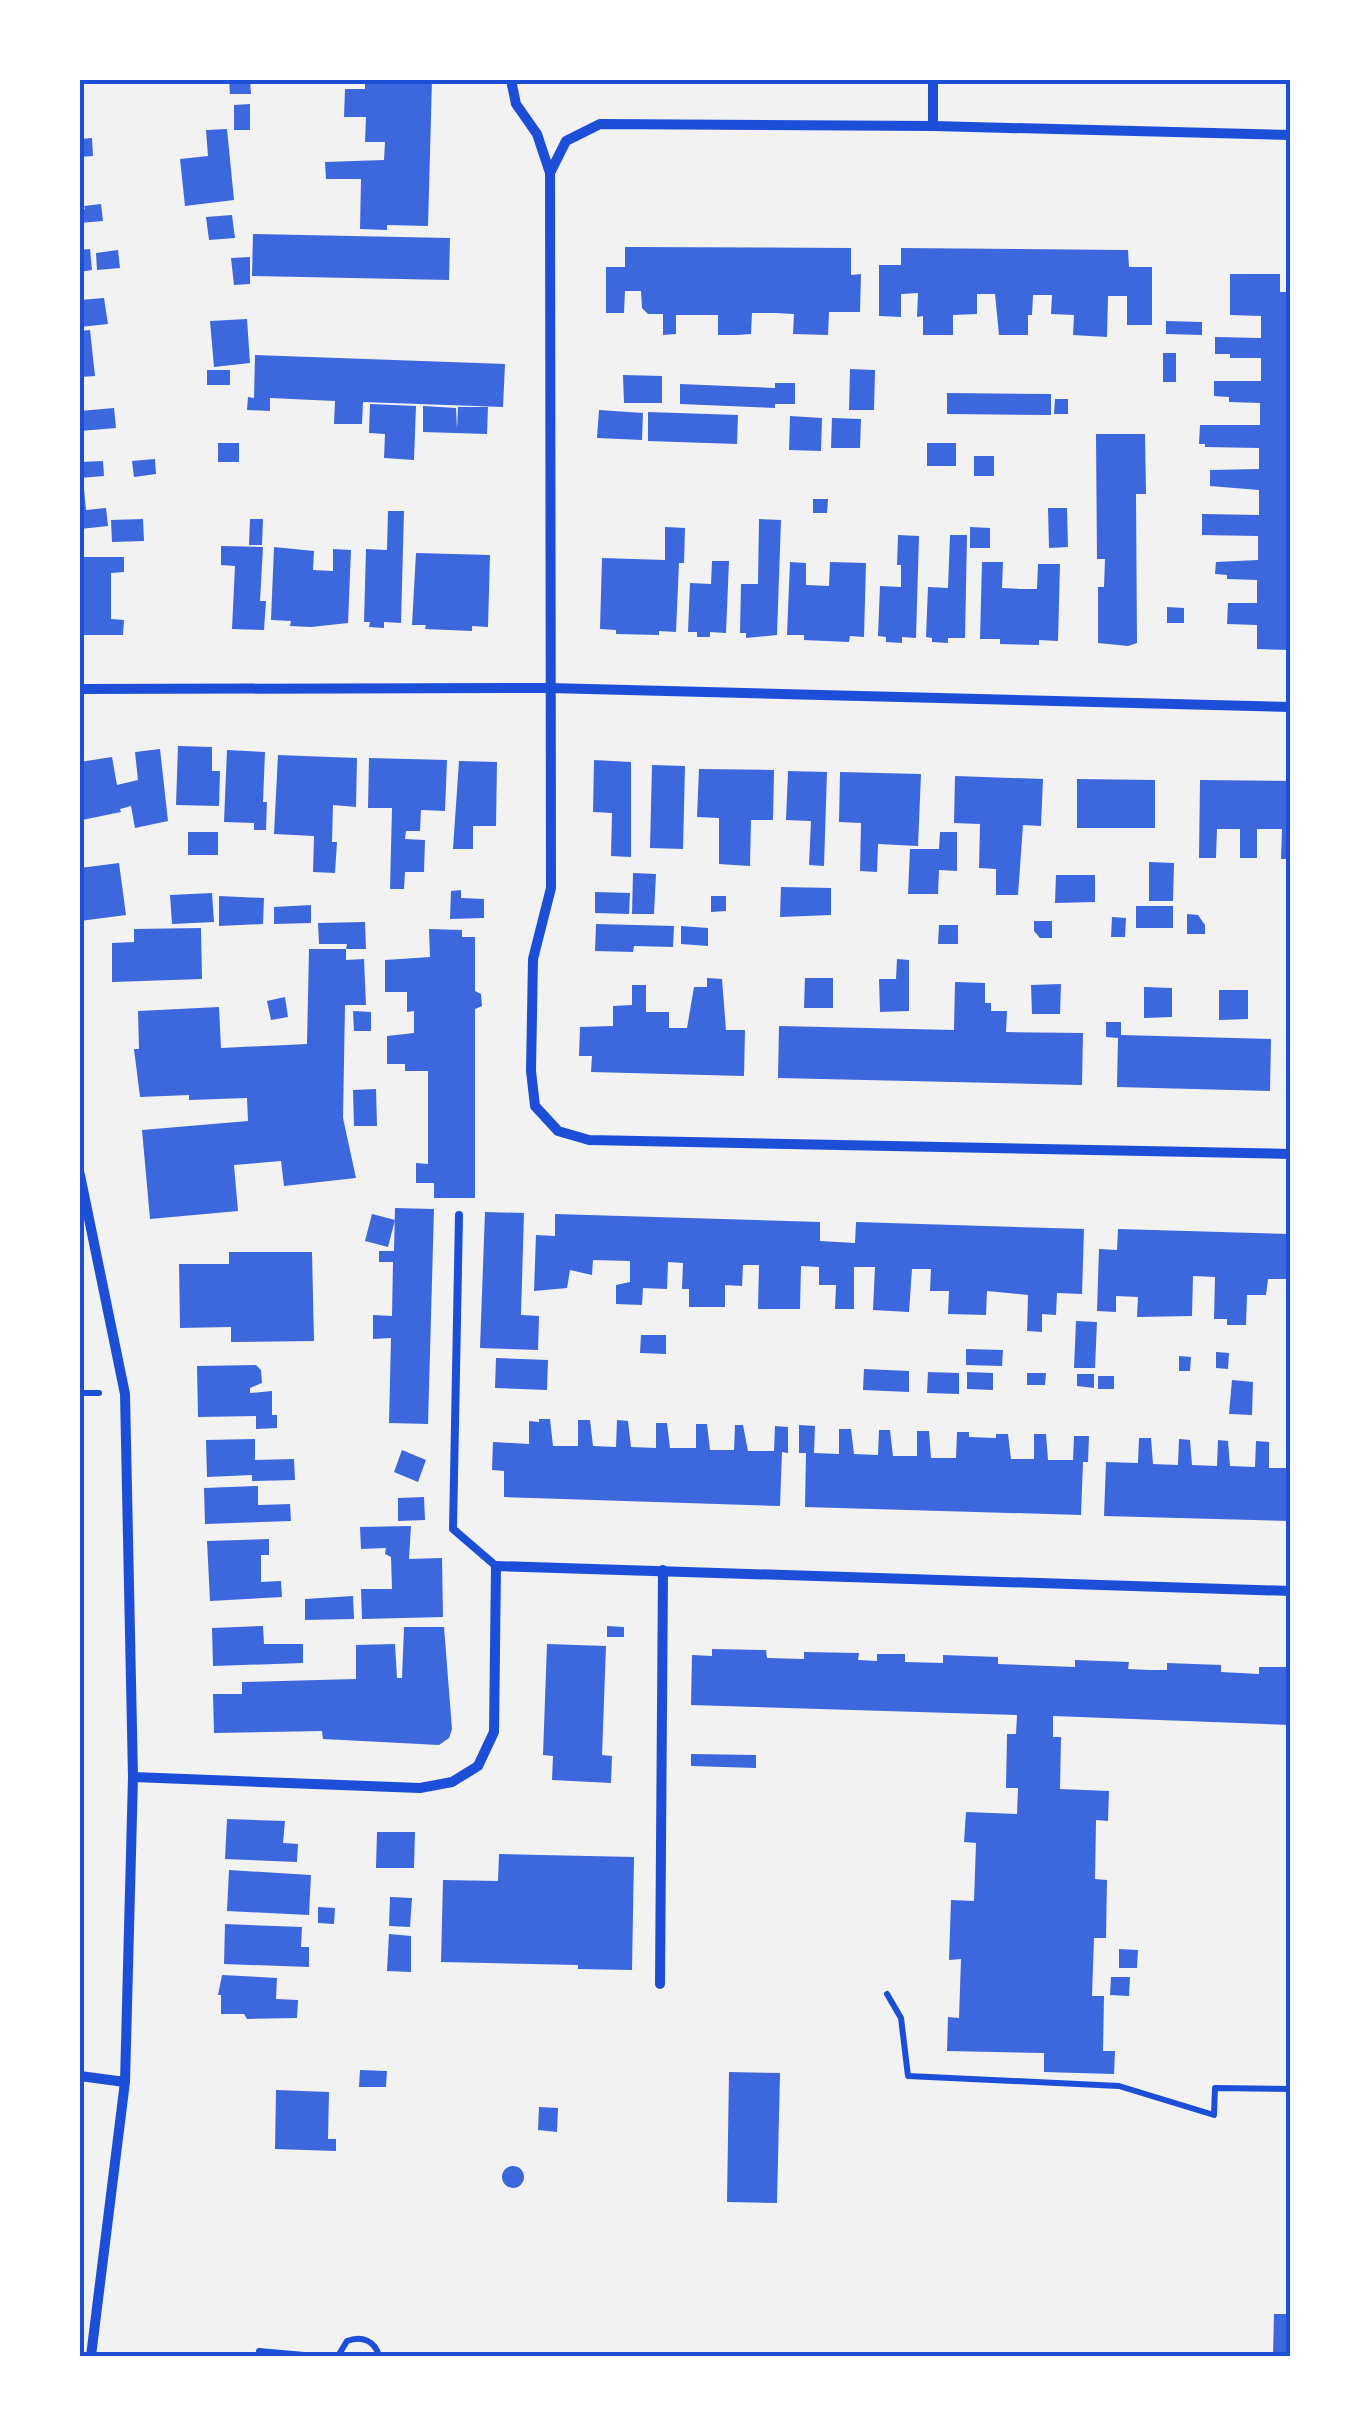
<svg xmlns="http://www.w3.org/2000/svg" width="1371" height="2436" viewBox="0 0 1371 2436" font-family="'Roboto Condensed',sans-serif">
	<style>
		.building { fill: #3d67dc }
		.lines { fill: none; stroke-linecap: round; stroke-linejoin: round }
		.path { stroke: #1d4ed8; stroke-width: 6 }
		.service { stroke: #1d4ed8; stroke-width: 8 }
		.minor { stroke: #1d4ed8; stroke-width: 10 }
		.neatline { fill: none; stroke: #1d4ed8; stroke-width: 4 }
	</style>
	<rect width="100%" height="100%" fill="#f2f2f2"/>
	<!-- building -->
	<g class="building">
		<polygon points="229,80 250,80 251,94 230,94"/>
		<polygon points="365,80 432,80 428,226 387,225 387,230 360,229 361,179 326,179 325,162 384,160 385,142 365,142 366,117 344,117 345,89 365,89"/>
		<polygon points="250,104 250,130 234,130 234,105"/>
		<polygon points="227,129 234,200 185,206 180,159 208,156 206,130"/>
		<polygon points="92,138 93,156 80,157 80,139"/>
		<polygon points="101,204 103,221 80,223 80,210 85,209 84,206"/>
		<polygon points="232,215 235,238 209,240 206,217"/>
		<polygon points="253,234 450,238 449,280 252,276"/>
		<polygon points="625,247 851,248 851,275 861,274 860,312 829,312 828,335 793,334 794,314 775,313 752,313 751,334 737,335 718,335 718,315 676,315 676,334 663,335 663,314 648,314 642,308 641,291 625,291 624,313 606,313 606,267 625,267"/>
		<polygon points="901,248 1128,250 1129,267 1152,267 1152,325 1127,325 1127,296 1108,296 1107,337 1073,335 1074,315 1051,314 1052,295 1033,295 1032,315 1028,315 1028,335 999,335 995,294 977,294 977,314 953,315 953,335 923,335 923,316 917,317 918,293 901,294 901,317 879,316 879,265 901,265"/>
		<polygon points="90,249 92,270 80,272 80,250"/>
		<polygon points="118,250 120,268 97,270 96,253"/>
		<polygon points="250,257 250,284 234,285 231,258"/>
		<polygon points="1230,274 1280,274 1280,292 1291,292 1291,650 1257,649 1257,625 1227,624 1228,603 1257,603 1257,580 1227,579 1227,575 1215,574 1216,562 1258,560 1258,536 1202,535 1202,514 1259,515 1259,490 1210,486 1210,470 1259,469 1259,448 1205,447 1205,444 1199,444 1200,425 1260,425 1260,403 1229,402 1229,397 1214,396 1214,381 1261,381 1261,358 1230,358 1230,354 1215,354 1215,337 1261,338 1261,316 1230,315"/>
		<polygon points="104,298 108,324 80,327 80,300"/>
		<polygon points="247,319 250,363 214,367 210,321"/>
		<polygon points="1166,321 1202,322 1202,335 1166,334"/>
		<polygon points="90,330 95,376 80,377 80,331"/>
		<rect x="1163" y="353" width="13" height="29"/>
		<polygon points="255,355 505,364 503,407 363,402 362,424 334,424 335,401 270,398 270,411 247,410 248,397 254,398"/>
		<polygon points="850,369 875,370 874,410 849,410"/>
		<rect x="207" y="370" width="23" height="15"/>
		<polygon points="623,375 662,376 662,403 624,403"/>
		<polygon points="775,383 795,383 795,404 775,404 775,408 680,404 680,384 775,388"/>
		<polygon points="947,393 1051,394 1051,415 947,414"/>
		<polygon points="1055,399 1068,399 1068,414 1054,414"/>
		<polygon points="370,404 416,406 414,460 384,458 385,434 369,433"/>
		<polygon points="423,406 456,408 457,429 458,407 488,407 487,434 423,432"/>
		<polygon points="114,408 116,428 80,431 80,411"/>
		<polygon points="599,410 643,413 642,440 597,438"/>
		<polygon points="648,412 738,415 737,444 648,441"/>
		<polygon points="790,416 822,418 821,451 789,450"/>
		<polygon points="832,418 861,419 860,448 831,448"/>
		<polygon points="1096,434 1145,434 1146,494 1136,494 1137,643 1128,646 1098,643 1098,587 1104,587 1105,559 1097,559"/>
		<rect x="218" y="443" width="21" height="19"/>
		<rect x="927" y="443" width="29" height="23"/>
		<rect x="974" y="456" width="20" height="20"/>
		<polygon points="155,459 156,474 134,477 132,461"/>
		<polygon points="103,461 104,476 80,478 80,462"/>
		<polygon points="80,489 84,489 86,510 106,508 108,526 80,529"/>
		<polygon points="813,499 828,499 827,513 813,513"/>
		<polygon points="1048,508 1067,508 1068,547 1049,548"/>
		<polygon points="388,511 404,511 401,623 384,622 384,628 369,627 370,622 364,622 366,549 387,550"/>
		<polygon points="143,519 144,541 112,542 111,520"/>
		<polygon points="250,519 263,519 262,545 249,545"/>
		<polygon points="759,519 781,520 777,635 746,638 746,633 740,633 741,584 758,584"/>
		<polygon points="665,527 685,528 684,563 679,563 676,632 659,631 659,635 616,634 616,630 600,629 602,558 665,560"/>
		<polygon points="970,527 990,528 990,548 970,548"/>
		<polygon points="898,535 919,536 916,638 902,637 902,643 886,642 886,637 878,636 880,586 901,587 901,565 897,565"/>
		<polygon points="950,535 967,535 965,638 948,638 948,643 932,642 932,638 926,637 928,587 948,588"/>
		<polygon points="221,546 263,547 260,601 266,601 264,630 232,629 235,566 221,565"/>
		<polygon points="274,547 314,551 313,570 333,571 333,549 351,550 348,623 311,627 290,626 291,621 271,620"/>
		<polygon points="416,553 490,555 488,627 472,626 472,631 425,629 426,625 412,625"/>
		<polygon points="80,557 124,557 124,572 111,573 111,619 124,620 123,635 80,635"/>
		<polygon points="712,561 729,561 726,633 710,632 710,637 697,637 697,632 688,632 690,583 711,584"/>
		<polygon points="790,562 806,563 806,585 829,586 830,562 866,563 864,637 850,636 849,642 804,640 804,635 787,635"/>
		<polygon points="982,562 1003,562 1002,588 1021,589 1037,589 1038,564 1060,564 1058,641 1039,640 1039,645 1000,644 1000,639 980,639"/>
		<polygon points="1167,607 1184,608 1184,623 1167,623"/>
		<polygon points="178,746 212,747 212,771 220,771 219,806 176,805"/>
		<polygon points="160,749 168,821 135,828 131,806 120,809 121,812 82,820 80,762 112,757 117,785 138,780 135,752"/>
		<polygon points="227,750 265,752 263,802 267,802 266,830 254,830 254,823 224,822"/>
		<polygon points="278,755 357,758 356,807 333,805 332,842 337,842 335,873 313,872 314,836 274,834"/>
		<polygon points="369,758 447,760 445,811 421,810 420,831 406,831 405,839 425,840 424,872 405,872 404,889 390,889 392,808 368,808"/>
		<polygon points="594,760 631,762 631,857 611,856 612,813 593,812"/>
		<polygon points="459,761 497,762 496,826 473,826 473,849 453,849"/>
		<polygon points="652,765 685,766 683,849 650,848"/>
		<polygon points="699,769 774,770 773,820 751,820 750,866 719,864 719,818 697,817"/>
		<polygon points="788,771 827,772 824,866 809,865 811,821 786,820"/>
		<polygon points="840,772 921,774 918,846 878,844 877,872 860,871 861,823 839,822"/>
		<polygon points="955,776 1043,779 1041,826 1023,825 1018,895 996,895 996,869 979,868 980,824 954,823"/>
		<polygon points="1077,779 1155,780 1155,828 1077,828"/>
		<polygon points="1200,780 1291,781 1291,859 1281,859 1282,829 1257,829 1257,858 1240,858 1240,829 1217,829 1216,858 1199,858"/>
		<rect x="188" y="832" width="30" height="23"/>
		<polygon points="940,832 957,832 957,871 939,870 938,894 908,894 910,849 939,849"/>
		<polygon points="1149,862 1174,863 1173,901 1149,901"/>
		<polygon points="119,863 126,915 80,921 80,868"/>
		<polygon points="633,873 656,874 654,914 632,914"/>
		<polygon points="1056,875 1095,875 1095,902 1055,903"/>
		<polygon points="781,887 831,888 831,915 780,917"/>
		<polygon points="461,890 461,898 484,899 484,918 450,919 451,891"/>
		<polygon points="595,892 630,893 629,914 595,913"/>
		<polygon points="212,893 214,922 172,924 170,895"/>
		<polygon points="219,896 264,898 263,924 219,926"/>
		<polygon points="711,896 726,896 726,911 711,912"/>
		<polygon points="311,905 311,923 274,924 274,907"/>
		<rect x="1136" y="906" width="37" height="22"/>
		<polygon points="1187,914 1198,915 1205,925 1205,934 1187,934"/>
		<polygon points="1112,917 1126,918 1125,937 1111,937"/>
		<polygon points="1034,921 1052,921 1052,938 1040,938 1034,931"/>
		<polygon points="365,922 366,949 346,949 347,944 319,944 318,923"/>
		<polygon points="596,924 674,926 673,947 634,946 633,952 595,951"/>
		<polygon points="939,925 958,925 958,944 938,944"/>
		<polygon points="681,926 708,928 708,946 681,944"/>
		<polygon points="201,928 202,979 112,982 112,943 134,942 134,929"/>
		<polygon points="429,929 462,930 462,937 475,937 475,991 481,994 482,1006 475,1009 475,1198 434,1198 434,1183 416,1183 416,1163 428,1164 428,1071 405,1071 405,1064 387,1064 387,1036 414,1033 414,1011 407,1012 407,992 385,992 385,960 430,957"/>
		<polygon points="309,949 346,949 346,960 364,959 366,1005 345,1005 343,1118 356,1178 284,1186 281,1161 234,1165 238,1211 150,1219 142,1130 248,1121 247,1098 189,1100 189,1095 140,1097 134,1049 139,1049 138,1011 219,1007 221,1048 307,1044"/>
		<polygon points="897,959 909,960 909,1011 880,1012 879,979 896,979"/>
		<polygon points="707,978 722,979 726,1030 745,1030 744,1076 591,1072 592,1056 579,1056 580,1027 613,1026 613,1006 632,1005 632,985 646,985 646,1012 669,1012 669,1028 687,1028 694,987 707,987"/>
		<polygon points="805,978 833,978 833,1008 804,1008"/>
		<polygon points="955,982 985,983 985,1003 991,1003 991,1011 1007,1011 1006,1032 1083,1033 1082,1085 778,1078 779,1026 954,1030"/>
		<polygon points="1061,984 1060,1014 1032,1014 1031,985"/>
		<polygon points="1144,987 1172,988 1172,1017 1144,1018"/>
		<polygon points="1219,990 1248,990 1248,1019 1219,1020"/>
		<polygon points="285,997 288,1017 271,1020 267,1001"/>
		<polygon points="353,1011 371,1012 371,1031 354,1031"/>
		<polygon points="1106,1022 1121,1022 1121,1035 1271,1039 1270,1091 1117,1087 1118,1038 1106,1037"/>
		<polygon points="376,1089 377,1126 354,1126 353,1090"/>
		<polygon points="395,1208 434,1209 428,1424 389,1423 391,1338 373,1339 373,1315 392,1316 393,1262 379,1262 379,1251 394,1251"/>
		<polygon points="485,1212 524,1213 521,1315 539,1316 538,1350 480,1348"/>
		<polygon points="372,1214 395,1220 388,1247 365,1241"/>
		<polygon points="555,1214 820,1222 820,1241 855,1243 856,1222 1084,1229 1082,1294 1057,1293 1056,1315 1042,1314 1042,1332 1027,1331 1028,1295 987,1291 986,1315 948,1314 949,1291 930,1291 931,1269 912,1269 909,1312 873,1310 875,1267 854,1267 854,1309 835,1309 836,1285 819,1285 819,1267 801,1266 800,1309 758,1309 759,1265 743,1265 742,1286 725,1285 725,1307 689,1307 689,1289 682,1289 683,1263 668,1262 667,1289 643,1288 642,1305 616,1304 616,1285 630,1282 630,1261 593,1260 592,1275 570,1270 567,1288 534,1291 536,1235 555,1236"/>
		<polygon points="1118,1229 1291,1234 1291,1279 1268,1279 1266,1295 1247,1295 1246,1325 1227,1325 1227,1319 1214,1319 1215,1277 1193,1276 1192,1316 1137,1317 1138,1297 1116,1296 1116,1312 1097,1311 1099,1249 1117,1250"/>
		<polygon points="229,1252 312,1252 314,1341 231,1342 231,1327 180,1328 179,1264 229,1264"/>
		<polygon points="1076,1321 1097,1322 1095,1368 1074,1368"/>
		<polygon points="641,1335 666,1335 666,1354 640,1353"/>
		<polygon points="966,1349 1003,1350 1002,1366 966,1365"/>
		<polygon points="1216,1352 1229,1353 1228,1369 1216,1368"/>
		<polygon points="1179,1356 1191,1357 1190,1371 1179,1371"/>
		<polygon points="496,1358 548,1360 547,1390 495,1388"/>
		<polygon points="256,1365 261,1370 262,1383 250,1388 250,1393 272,1391 272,1415 277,1415 277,1428 256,1429 256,1416 198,1417 197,1366"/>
		<polygon points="864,1369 909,1371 909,1392 863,1390"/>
		<polygon points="928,1372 959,1373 959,1394 927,1393"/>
		<polygon points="967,1372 993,1373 993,1390 967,1389"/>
		<polygon points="1027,1373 1046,1373 1045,1385 1027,1385"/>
		<polygon points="1077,1374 1094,1374 1094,1388 1077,1386"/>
		<rect x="1098" y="1376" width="16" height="13"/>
		<polygon points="1232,1380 1253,1382 1252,1415 1229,1414"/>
		<polygon points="539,1419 550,1419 553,1446 578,1446 578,1420 590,1420 593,1446 616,1447 617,1420 628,1421 631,1447 656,1448 656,1423 667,1423 670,1448 696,1448 696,1424 707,1424 710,1450 734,1450 735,1425 743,1425 748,1451 774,1451 775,1426 788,1427 788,1453 782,1452 780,1506 504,1497 504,1471 492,1470 493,1442 529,1444 529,1421 539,1422"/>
		<polygon points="799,1425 815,1426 814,1453 839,1454 839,1429 851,1429 854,1454 878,1455 879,1430 890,1430 893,1456 917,1456 917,1431 929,1431 931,1458 956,1458 957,1432 969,1432 969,1437 996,1438 996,1434 1008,1434 1011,1459 1034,1459 1034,1434 1046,1434 1048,1460 1073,1460 1074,1436 1089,1436 1088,1462 1083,1462 1081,1515 805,1507 806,1453 799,1453"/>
		<polygon points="1139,1438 1151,1438 1153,1464 1178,1465 1179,1439 1190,1440 1192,1465 1217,1466 1218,1440 1228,1441 1230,1466 1255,1467 1256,1441 1269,1442 1269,1468 1291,1468 1291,1521 1104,1516 1106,1462 1138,1463"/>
		<polygon points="255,1439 255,1460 294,1459 295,1480 252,1481 252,1475 207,1477 206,1440"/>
		<polygon points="402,1450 426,1460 418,1482 394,1472"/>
		<polygon points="258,1486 258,1505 290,1504 291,1521 205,1524 204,1488"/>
		<polygon points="424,1497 425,1520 398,1521 398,1498"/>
		<polygon points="411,1526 409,1559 442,1558 443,1617 362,1619 361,1589 392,1589 391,1557 385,1554 386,1548 361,1549 360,1527"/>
		<polygon points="269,1539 269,1555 261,1555 261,1582 281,1581 282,1597 210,1601 207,1541"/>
		<polygon points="353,1596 354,1619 305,1620 305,1599"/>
		<polygon points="263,1626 264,1644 303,1644 303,1663 213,1666 212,1628"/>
		<polygon points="607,1626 624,1627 624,1637 607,1637"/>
		<polygon points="404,1627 444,1627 452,1729 449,1738 439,1745 323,1739 322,1731 214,1733 213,1694 242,1694 242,1682 356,1679 356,1645 395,1644 397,1678 402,1678"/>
		<polygon points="547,1644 606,1646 602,1755 612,1756 611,1783 552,1780 553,1756 543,1755"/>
		<polygon points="712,1649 766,1650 767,1658 804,1659 804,1652 859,1653 858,1660 877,1661 877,1654 905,1654 905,1662 943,1663 943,1655 998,1657 998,1664 1075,1667 1075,1660 1129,1662 1128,1669 1149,1670 1167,1670 1167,1663 1221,1665 1221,1672 1259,1674 1259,1667 1291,1667 1291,1725 1053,1716 1053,1737 1061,1737 1060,1789 1109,1791 1108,1821 1096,1820 1095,1879 1107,1880 1106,1938 1094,1938 1092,1996 1104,1996 1103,2051 1115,2051 1114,2074 1044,2072 1044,2053 947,2051 948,2017 959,2018 961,1959 949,1960 951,1900 974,1901 976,1843 964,1842 966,1812 1017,1814 1018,1788 1006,1788 1007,1734 1016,1734 1017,1715 691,1705 692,1655 712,1656"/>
		<polygon points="691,1754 756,1755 756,1768 691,1766"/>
		<polygon points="227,1819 285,1821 283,1843 298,1844 297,1862 225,1859"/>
		<polygon points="377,1832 415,1832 414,1868 376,1868"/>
		<polygon points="499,1854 634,1857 632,1970 578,1969 578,1965 441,1962 443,1880 498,1881"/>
		<polygon points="229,1870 311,1875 309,1915 227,1911"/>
		<polygon points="390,1897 412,1898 410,1927 389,1926"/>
		<polygon points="318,1907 335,1908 334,1924 318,1923"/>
		<polygon points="225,1924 302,1927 301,1947 309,1947 309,1967 224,1964"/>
		<polygon points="389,1934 411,1936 411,1972 387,1971"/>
		<polygon points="1119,1949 1138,1950 1137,1968 1119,1968"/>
		<polygon points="222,1975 277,1978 276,1999 298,2000 297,2018 247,2019 244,2014 221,2014 221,1995 218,1995"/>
		<polygon points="1111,1977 1130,1977 1129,1996 1110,1995"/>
		<polygon points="360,2070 387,2071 386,2087 359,2087"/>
		<polygon points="729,2072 780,2073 777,2203 727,2202"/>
		<polygon points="276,2090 329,2092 328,2139 336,2139 336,2151 275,2149"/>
		<polygon points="539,2107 558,2108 557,2132 538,2130"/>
		<circle cx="513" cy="2177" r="11"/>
		<polygon points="1274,2314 1291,2314 1291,2356 1273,2356"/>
	</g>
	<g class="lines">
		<!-- path -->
		<g class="path">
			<polyline points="80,1393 99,1393"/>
			<polyline points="887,1994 901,2018 908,2076 1119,2086 1214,2115 1215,2088 1291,2089"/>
			<polyline points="258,2356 259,2351 315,2356"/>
			<path d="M338,2356L347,2341C362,2335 375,2341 379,2356"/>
		</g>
		<!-- service -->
		<polyline class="service" points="459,1215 453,1529 496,1566"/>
		<!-- minor -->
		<g class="minor">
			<polyline points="511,80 516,104 537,134 550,173 551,888 533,959 531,1071 535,1106 558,1131 589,1140 1291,1154"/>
			<polyline points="933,126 933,80"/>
			<polyline points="550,173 566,141 600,124 933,126 1291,135"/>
			<polyline points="80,689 549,688 1291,707"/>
			<polyline points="80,1175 125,1394 133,1777 125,2082 91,2356"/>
			<polyline points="133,1777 420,1788 452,1782 478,1766 494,1732 496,1566 1291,1591"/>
			<polyline points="660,1984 663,1570"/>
			<polyline points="80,2076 125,2082"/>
		</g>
	</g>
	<!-- border -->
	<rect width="1371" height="2436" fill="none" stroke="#ffffff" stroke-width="165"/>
	<rect x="82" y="82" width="1206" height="2272" class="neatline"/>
</svg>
